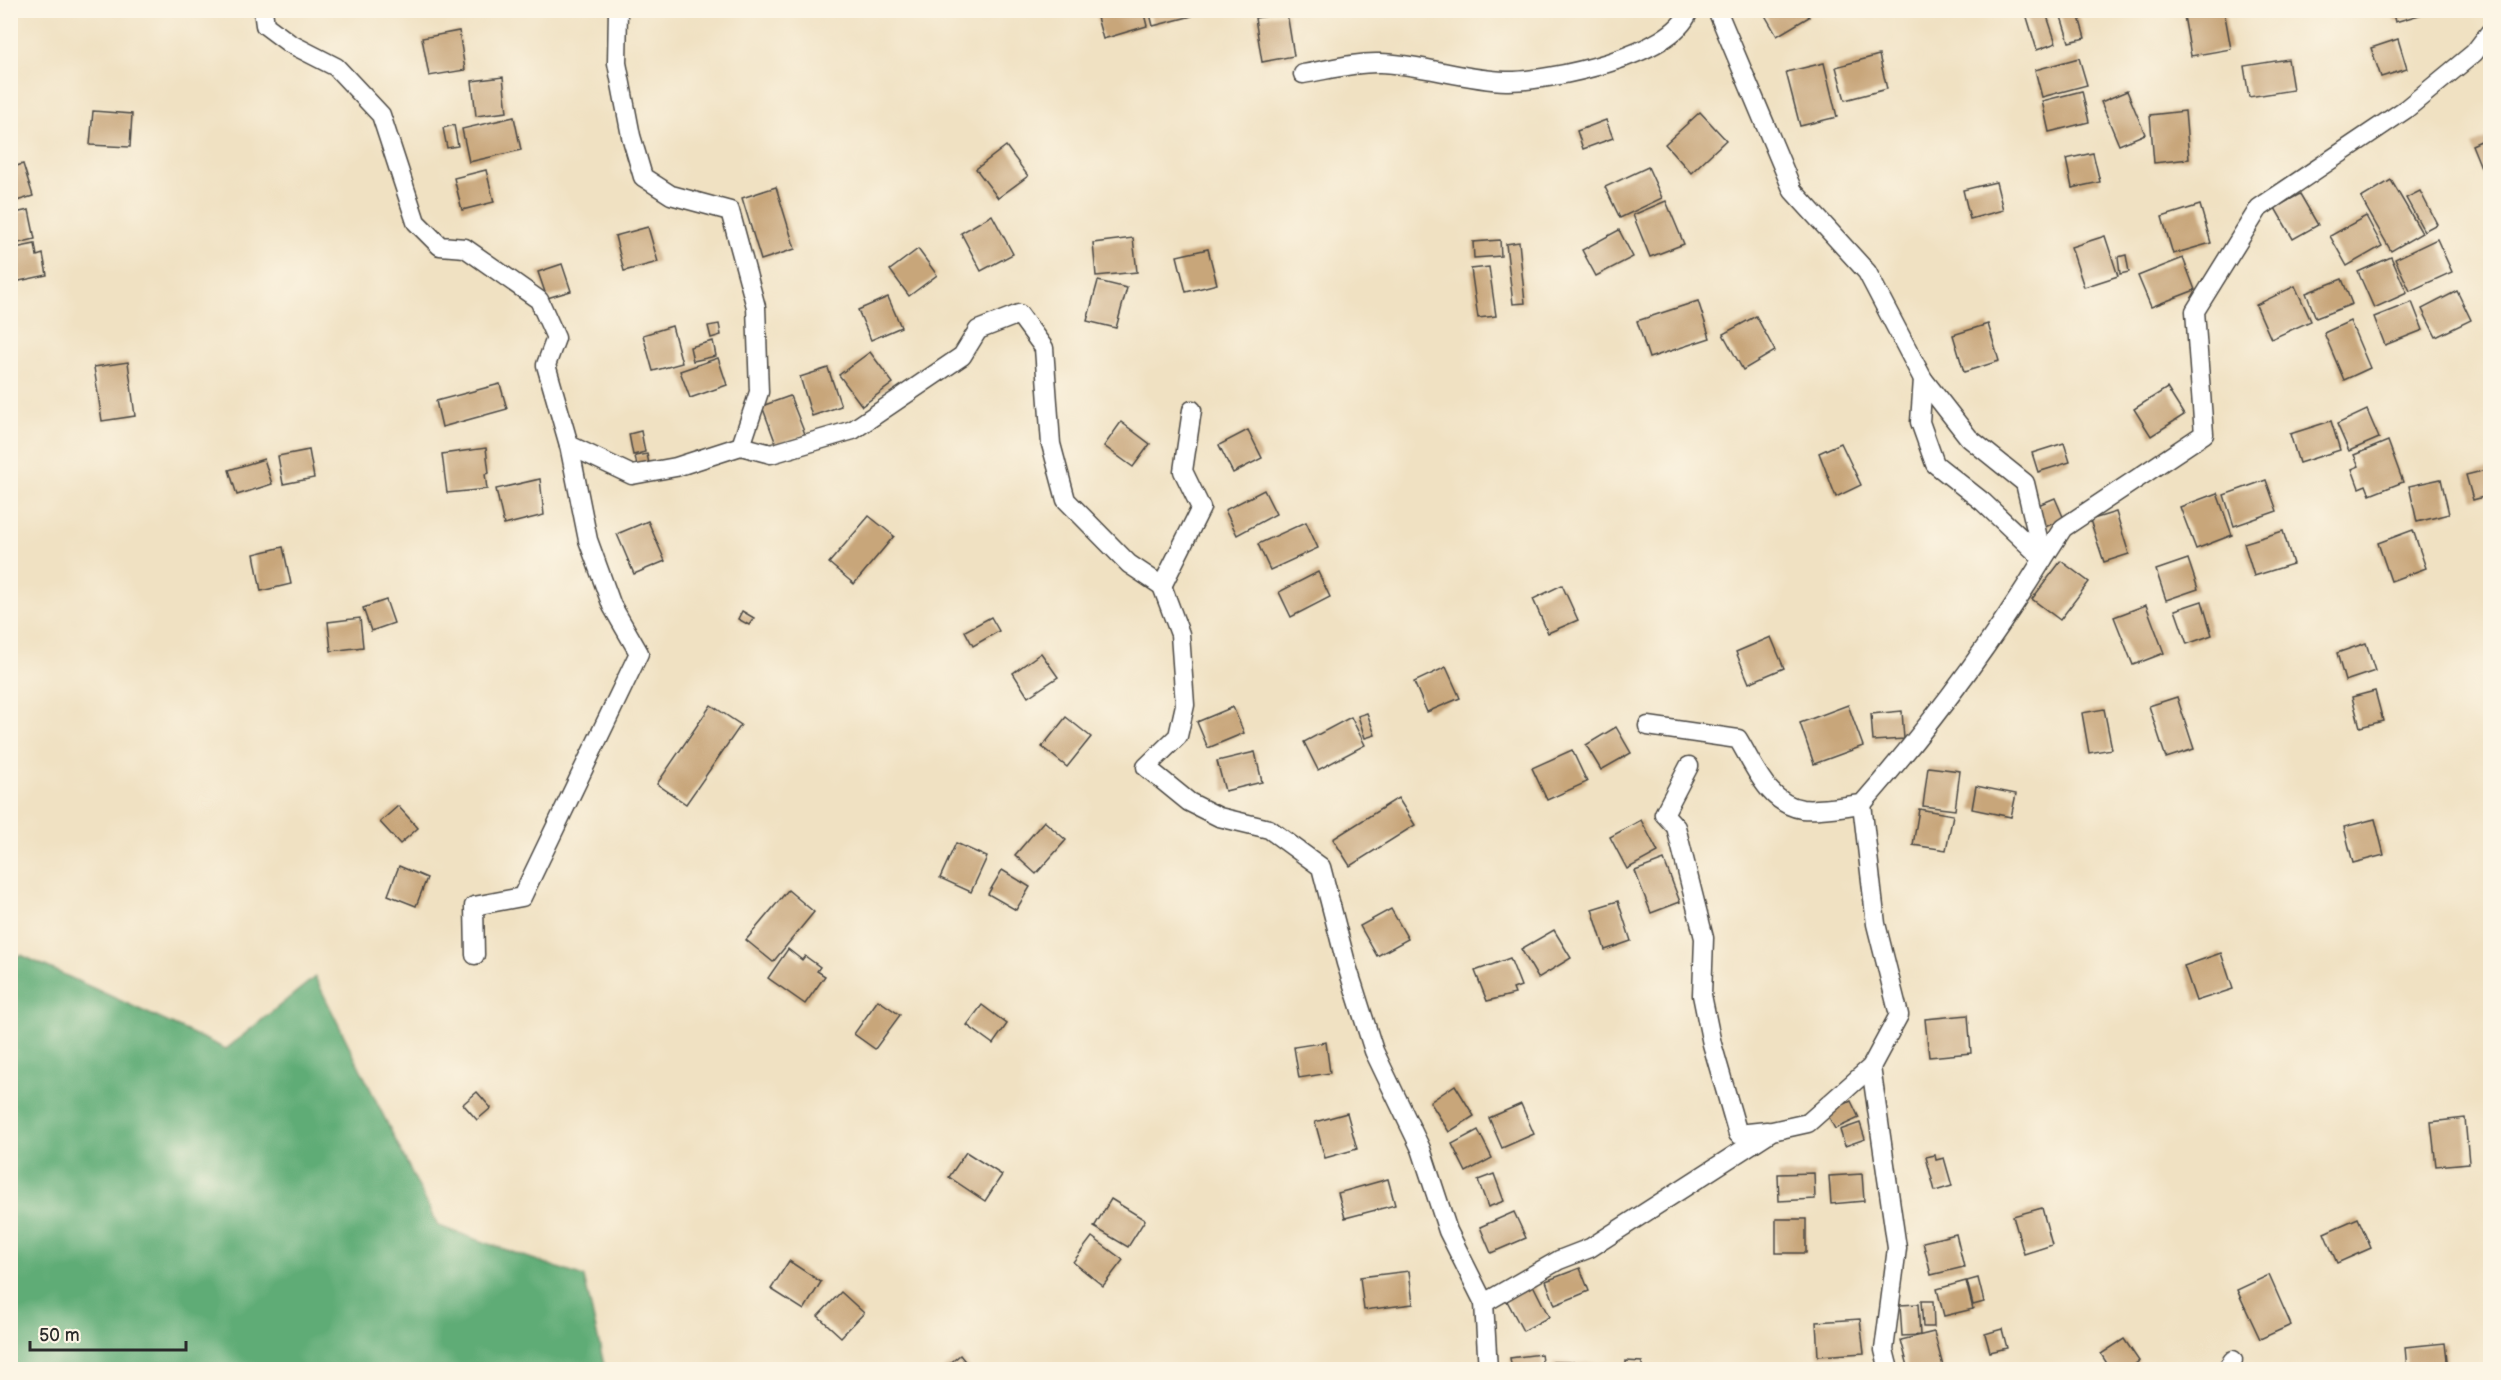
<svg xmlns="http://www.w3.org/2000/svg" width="2501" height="1380" viewBox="0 0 2501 1380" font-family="'Balsamiq Sans',sans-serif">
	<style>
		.forest { fill: #5eac76; stroke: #446c50; stroke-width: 1.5 }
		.building { fill: #c8a67a }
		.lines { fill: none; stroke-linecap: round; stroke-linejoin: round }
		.minor-casing { stroke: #494642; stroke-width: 21 }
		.minor { stroke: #fff; stroke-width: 18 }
	</style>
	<rect width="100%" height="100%" fill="#fcf5e5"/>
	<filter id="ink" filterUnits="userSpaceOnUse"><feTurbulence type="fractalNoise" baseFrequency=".0167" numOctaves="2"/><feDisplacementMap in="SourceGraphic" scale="12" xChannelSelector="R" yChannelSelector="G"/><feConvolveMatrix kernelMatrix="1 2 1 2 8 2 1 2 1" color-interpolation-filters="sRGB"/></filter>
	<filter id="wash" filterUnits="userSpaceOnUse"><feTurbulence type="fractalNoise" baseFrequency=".008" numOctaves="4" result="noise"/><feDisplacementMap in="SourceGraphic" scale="24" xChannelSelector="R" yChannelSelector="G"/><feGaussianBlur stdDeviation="1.35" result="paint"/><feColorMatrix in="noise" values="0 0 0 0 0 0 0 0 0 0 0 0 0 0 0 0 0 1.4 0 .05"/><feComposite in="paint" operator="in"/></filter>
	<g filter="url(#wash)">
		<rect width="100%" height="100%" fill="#f0e1c2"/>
		<!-- forest -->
		<polygon class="forest" points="21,955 226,1049 315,977 438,1226 584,1277 605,1369 11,1369 10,959"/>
		<g id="blocks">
			<!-- building -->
			<g class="building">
				<polygon points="1095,10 1143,10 1147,26 1103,39"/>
				<polygon points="1149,10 1190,10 1192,16 1153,26"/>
				<polygon points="1762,10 1805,10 1809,17 1777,36"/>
				<polygon points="2036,10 2045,10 2056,43 2037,50 2026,14"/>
				<polygon points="2059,10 2077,10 2085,38 2069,42"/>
				<polygon points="2183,10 2224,10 2231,49 2191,56"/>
				<polygon points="2392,10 2433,10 2433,11 2395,22"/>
				<polygon points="1287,13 1294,56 1262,62 1255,18"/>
				<polygon points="459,31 465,70 429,76 422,38"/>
				<polygon points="2398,39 2407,69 2381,77 2371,48"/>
				<polygon points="1879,55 1887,89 1845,100 1836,67"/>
				<polygon points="2079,58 2087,85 2042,97 2035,70"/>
				<polygon points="2288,59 2293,90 2249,97 2244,66"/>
				<polygon points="1824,63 1837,117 1800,126 1786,72"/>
				<polygon points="503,77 507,112 476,116 472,81"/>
				<polygon points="2082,91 2089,122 2049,132 2042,101"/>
				<polygon points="2127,91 2145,134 2119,145 2101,102"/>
				<polygon points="93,111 132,114 130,147 90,145"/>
				<polygon points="2185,111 2189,159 2154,163 2150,115"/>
				<polygon points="1700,112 1726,140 1691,173 1665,144"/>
				<polygon points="514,117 521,150 469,162 462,129"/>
				<polygon points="1606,120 1613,138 1583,149 1577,131"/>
				<polygon points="454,125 458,146 447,148 443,128"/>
				<polygon points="2490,137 2490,174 2485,177 2472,145"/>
				<polygon points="1006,146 1028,176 998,198 976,169"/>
				<polygon points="2093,153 2100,182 2072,188 2066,159"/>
				<polygon points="23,164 33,196 10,203 10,168"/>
				<polygon points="1648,167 1662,198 1620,218 1605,187"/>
				<polygon points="486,170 494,202 462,210 454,178"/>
				<polygon points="2391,180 2422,233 2391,251 2361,198"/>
				<polygon points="1996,182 2003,210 1970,219 1963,190"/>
				<polygon points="776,187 795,249 761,260 742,198"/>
				<polygon points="2420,191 2437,224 2424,231 2406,198"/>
				<polygon points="2300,194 2318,225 2293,239 2275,208"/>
				<polygon points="1666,201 1684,244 1650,257 1633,215"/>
				<polygon points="2200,205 2211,243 2173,254 2162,217"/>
				<polygon points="29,210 35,239 10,245 10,214"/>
				<polygon points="992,215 1013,254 981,271 961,233"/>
				<polygon points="2366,216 2382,246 2347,266 2330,236"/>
				<polygon points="648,227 658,262 624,271 615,236"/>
				<polygon points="1619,230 1633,257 1596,276 1582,250"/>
				<polygon points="2105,236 2118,276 2084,287 2071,247"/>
				<polygon points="1133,238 1137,272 1096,276 1093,243"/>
				<polygon points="2437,239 2452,272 2410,291 2395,259"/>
				<polygon points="1500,240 1501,256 1474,258 1473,242"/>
				<polygon points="1519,242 1525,303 1513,304 1506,244"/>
				<polygon points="35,244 37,256 43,254 47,275 10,283 10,249"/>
				<polygon points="918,249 937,275 909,296 890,270"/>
				<polygon points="1208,249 1217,284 1186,292 1177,256"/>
				<polygon points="2126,255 2129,272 2120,274 2118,257"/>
				<polygon points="2391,257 2407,293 2374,308 2358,272"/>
				<polygon points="2183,258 2195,290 2151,307 2138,276"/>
				<polygon points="562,264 571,291 547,298 538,272"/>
				<polygon points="1489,267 1496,316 1478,318 1471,269"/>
				<polygon points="2342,279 2352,304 2316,318 2306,293"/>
				<polygon points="1098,281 1127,288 1116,328 1087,321"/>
				<polygon points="2295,286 2311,321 2271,339 2256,305"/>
				<polygon points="2457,291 2471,320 2436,337 2422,309"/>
				<polygon points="888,297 901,327 871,340 858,310"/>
				<polygon points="1698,301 1710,338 1649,358 1637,321"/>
				<polygon points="2412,302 2423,330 2385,345 2374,317"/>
				<polygon points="1756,316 1775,351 1743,370 1723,334"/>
				<polygon points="2350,321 2370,368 2344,380 2324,333"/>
				<polygon points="719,324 721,335 711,338 708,326"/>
				<polygon points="1988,324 1999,361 1964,372 1953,335"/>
				<polygon points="672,326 682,363 653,371 643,335"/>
				<polygon points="713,341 716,356 693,361 690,347"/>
				<polygon points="870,352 893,383 862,406 839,375"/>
				<polygon points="718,358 727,385 690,398 680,371"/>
				<polygon points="128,362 135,416 102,421 94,367"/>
				<polygon points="828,368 841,406 812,416 800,377"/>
				<polygon points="500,384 507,409 442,427 436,401"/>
				<polygon points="2167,388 2184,415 2151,436 2134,409"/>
				<polygon points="790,396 805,434 776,444 762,406"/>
				<polygon points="2367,410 2379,438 2349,451 2337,424"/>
				<polygon points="2331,421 2340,450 2299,463 2290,434"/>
				<polygon points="1121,422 1150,444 1133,467 1104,446"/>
				<polygon points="1248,430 1262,458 1233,473 1219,445"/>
				<polygon points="641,431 645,452 633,455 629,434"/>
				<polygon points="2388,441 2403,482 2370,495 2366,485 2359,488 2352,469 2359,466 2354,455"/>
				<polygon points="1841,443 1861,485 1836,497 1819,453"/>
				<polygon points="2064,443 2070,462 2038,472 2032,453"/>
				<polygon points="486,448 489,473 485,474 487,489 447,493 442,454"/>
				<polygon points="309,450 314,478 283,484 278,456"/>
				<polygon points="647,454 649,464 637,466 635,456"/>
				<polygon points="264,459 272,484 237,495 229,470"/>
				<polygon points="2490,469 2490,495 2473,500 2466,475"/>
				<polygon points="540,479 544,515 504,525 496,489"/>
				<polygon points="2441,479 2449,514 2417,522 2409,486"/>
				<polygon points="2266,480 2277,511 2234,526 2224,495"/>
				<polygon points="1264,490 1276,514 1237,535 1225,510"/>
				<polygon points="2217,493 2232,535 2196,549 2180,507"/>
				<polygon points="2055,498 2064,519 2045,527 2036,506"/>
				<polygon points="2116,512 2129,554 2104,562 2090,520"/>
				<polygon points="869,516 894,536 854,584 829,563"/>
				<polygon points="648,521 665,561 634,574 617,534"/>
				<polygon points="1306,522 1318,548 1270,570 1258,544"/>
				<polygon points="2413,530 2426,568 2391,581 2378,543"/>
				<polygon points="2283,531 2293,564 2254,576 2244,543"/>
				<polygon points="283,547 291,584 261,591 254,554"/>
				<polygon points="2188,559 2198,589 2166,600 2156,570"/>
				<polygon points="2061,561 2089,582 2060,620 2032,599"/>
				<polygon points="1318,572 1330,597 1291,617 1279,592"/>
				<polygon points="1562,585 1578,620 1548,633 1533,599"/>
				<polygon points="386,600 394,623 371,631 363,608"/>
				<polygon points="2202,601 2212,635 2187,644 2175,610"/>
				<polygon points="2146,605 2164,653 2133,665 2114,617"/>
				<polygon points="742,611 754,618 749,625 738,619"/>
				<polygon points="991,617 999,631 973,646 965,631"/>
				<polygon points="360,618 363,647 331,651 328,622"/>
				<polygon points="1771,637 1784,668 1749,683 1736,652"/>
				<polygon points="2366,643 2375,671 2345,681 2337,653"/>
				<polygon points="1041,653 1058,677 1028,697 1013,673"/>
				<polygon points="1446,667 1460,698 1427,712 1414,682"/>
				<polygon points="2375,691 2383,721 2360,727 2352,697"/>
				<polygon points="2177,697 2194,749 2166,758 2149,706"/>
				<polygon points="711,705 741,725 686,804 657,784"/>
				<polygon points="1848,705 1863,746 1814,764 1800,723"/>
				<polygon points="1233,707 1244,733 1208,748 1197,722"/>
				<polygon points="2104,709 2112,749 2089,753 2082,713"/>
				<polygon points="1902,711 1904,739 1873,741 1871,714"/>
				<polygon points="1367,713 1375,735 1365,738 1358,716"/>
				<polygon points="1066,717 1091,737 1067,767 1042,747"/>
				<polygon points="1351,717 1365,745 1318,770 1304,742"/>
				<polygon points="1616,727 1631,753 1601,770 1586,745"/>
				<polygon points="1572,750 1587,782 1547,800 1532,768"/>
				<polygon points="1255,752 1262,782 1225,791 1217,761"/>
				<polygon points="1928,767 1960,771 1955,810 1923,806"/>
				<polygon points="1976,786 2016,794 2011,817 1972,809"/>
				<polygon points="1398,798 1415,825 1350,866 1333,839"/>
				<polygon points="398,806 418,828 400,844 380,822"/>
				<polygon points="1919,809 1953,815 1946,850 1913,845"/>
				<polygon points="2375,819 2384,855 2353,863 2344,827"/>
				<polygon points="1641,820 1658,852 1627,869 1610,837"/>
				<polygon points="1044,821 1066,840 1036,874 1015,855"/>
				<polygon points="956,843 987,857 971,892 940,878"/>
				<polygon points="1664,860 1680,902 1651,913 1635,871"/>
				<polygon points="399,866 427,878 416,906 388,895"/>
				<polygon points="1002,870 1030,887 1016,910 988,894"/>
				<polygon points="788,890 814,912 773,962 746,940"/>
				<polygon points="1618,901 1631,941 1605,950 1592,909"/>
				<polygon points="1391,909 1408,939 1377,956 1360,926"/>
				<polygon points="1554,930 1571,958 1538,978 1521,949"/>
				<polygon points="788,949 802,960 805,956 820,967 817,971 825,976 805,1004 768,978"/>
				<polygon points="2221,953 2233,989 2196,1001 2184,966"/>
				<polygon points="1510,958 1521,986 1513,989 1515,994 1487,1001 1475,971"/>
				<polygon points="878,1000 900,1015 875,1049 854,1034"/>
				<polygon points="982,1005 1007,1024 993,1044 967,1025"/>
				<polygon points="1968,1015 1971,1053 1929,1057 1925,1019"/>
				<polygon points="1326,1042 1330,1073 1299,1078 1294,1047"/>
				<polygon points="1455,1085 1474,1116 1449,1132 1430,1102"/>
				<polygon points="477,1092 491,1108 477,1120 463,1104"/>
				<polygon points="1851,1101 1859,1118 1835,1129 1827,1113"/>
				<polygon points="1521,1104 1534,1134 1502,1148 1489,1118"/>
				<polygon points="1347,1113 1357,1149 1325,1158 1315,1122"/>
				<polygon points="2465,1118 2469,1163 2436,1166 2431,1122"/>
				<polygon points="1860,1123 1865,1139 1845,1146 1840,1130"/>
				<polygon points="1478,1130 1492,1158 1466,1172 1452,1144"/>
				<polygon points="966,1152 1002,1175 985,1201 949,1177"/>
				<polygon points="1935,1155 1936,1160 1944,1158 1952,1186 1935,1191 1926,1157"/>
				<polygon points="1814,1173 1815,1199 1779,1201 1778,1174"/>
				<polygon points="1494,1174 1504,1201 1488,1207 1478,1180"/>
				<polygon points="1862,1174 1864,1201 1831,1204 1829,1176"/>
				<polygon points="1388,1179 1395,1205 1345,1218 1338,1193"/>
				<polygon points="1111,1199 1145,1220 1128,1247 1094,1227"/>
				<polygon points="2042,1208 2052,1245 2024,1254 2013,1216"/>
				<polygon points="1514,1212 1526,1238 1491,1253 1480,1227"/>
				<polygon points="2358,1218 2371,1248 2337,1263 2324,1233"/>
				<rect x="1776" y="1219" width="30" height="34"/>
				<polygon points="1956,1234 1964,1267 1931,1275 1923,1242"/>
				<polygon points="1092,1237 1123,1260 1103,1286 1073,1262"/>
				<polygon points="789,1261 821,1282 804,1310 771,1289"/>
				<polygon points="1580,1268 1589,1291 1555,1305 1546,1281"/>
				<polygon points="1409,1271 1413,1304 1364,1310 1360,1277"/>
				<polygon points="2269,1275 2291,1325 2260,1339 2237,1290"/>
				<polygon points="1978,1278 1984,1302 1973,1305 1967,1281"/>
				<polygon points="1966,1281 1973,1309 1944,1316 1937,1289"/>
				<polygon points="1533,1285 1549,1317 1523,1331 1506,1299"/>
				<polygon points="841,1292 864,1313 841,1337 818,1316"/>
				<polygon points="1921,1301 1933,1301 1934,1327 1923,1327"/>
				<polygon points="1918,1304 1920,1335 1902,1336 1900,1305"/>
				<polygon points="1860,1319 1864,1353 1818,1356 1816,1322"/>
				<polygon points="2002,1329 2007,1348 1990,1352 1985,1334"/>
				<polygon points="1934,1332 1944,1370 1909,1370 1901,1340"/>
				<polygon points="2124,1339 2139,1361 2127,1370 2111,1370 2101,1354"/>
				<polygon points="2445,1343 2448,1370 2407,1370 2405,1347"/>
				<polygon points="1541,1354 1543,1370 1512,1370 1510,1358"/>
				<polygon points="960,1355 972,1370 942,1370"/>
				<polygon points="1626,1361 1642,1362 1642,1370 1626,1370"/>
				<polygon points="1553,1362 1610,1363 1610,1370 1553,1370"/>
			</g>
		</g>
	</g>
	<g filter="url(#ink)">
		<use href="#blocks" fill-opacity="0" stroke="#494642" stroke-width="1.5"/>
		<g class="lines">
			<!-- minor casing -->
			<g class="minor-casing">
				<g id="minor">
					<polyline points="263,10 265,25 289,43 336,67 381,115 416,222 440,246 465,248 539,300 556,338 546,365 569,445 632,475 676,467 741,446 771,454 853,430 962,356 978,330 1019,314 1044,348 1051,444 1066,500 1129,564 1162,586 1201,508 1183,471 1192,410"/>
					<polyline points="618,10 617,63 631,136 643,177 671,195 730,211 756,307 759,392 741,446"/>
					<path d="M1303,74C1327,70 1355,62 1380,63C1422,64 1464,80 1506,81C1548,82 1676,55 1689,10"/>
					<polyline points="1923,379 1920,422 1935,464 1983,502 2043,559 2063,528 2204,434 2195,311 2259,208 2406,109 2474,53 2490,32"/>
					<polyline points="1162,586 1180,634 1185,705 1178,736 1146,767 1189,802 1219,817 1269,829 1321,867 1346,963 1374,1051 1421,1149 1448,1231 1484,1303 1488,1370"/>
					<path d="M1648,726L1738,739C1754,765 1768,804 1802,809C1820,811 1844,806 1862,804C1931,725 1988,649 2043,559L2025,483L1969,438L1923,379L1867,272L1793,191L1717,10"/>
					<polyline points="1689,766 1664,814 1676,827 1704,938 1702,995 1712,1044 1738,1134 1767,1131"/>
					<polyline points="475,955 474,906 522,897 639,653 612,606 588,540 569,445"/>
					<polyline points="1871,1067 1897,1248 1884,1350 1889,1370"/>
					<polyline points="1484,1303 1559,1260 1590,1248 1772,1131 1808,1123 1871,1067 1899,1015 1876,924 1862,804"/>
					<polyline points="2226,1370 2233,1360"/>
				</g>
			</g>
			<!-- minor -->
			<use href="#minor" class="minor"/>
		</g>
	</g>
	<!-- margin -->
	<rect width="2501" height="1380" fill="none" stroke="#fcf5e5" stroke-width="36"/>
	<!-- scale -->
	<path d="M30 1341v9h156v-9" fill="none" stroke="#2b2b2b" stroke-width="3"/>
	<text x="39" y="1341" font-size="18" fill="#2b2b2b" stroke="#fcf5e5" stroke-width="4.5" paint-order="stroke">50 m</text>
</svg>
